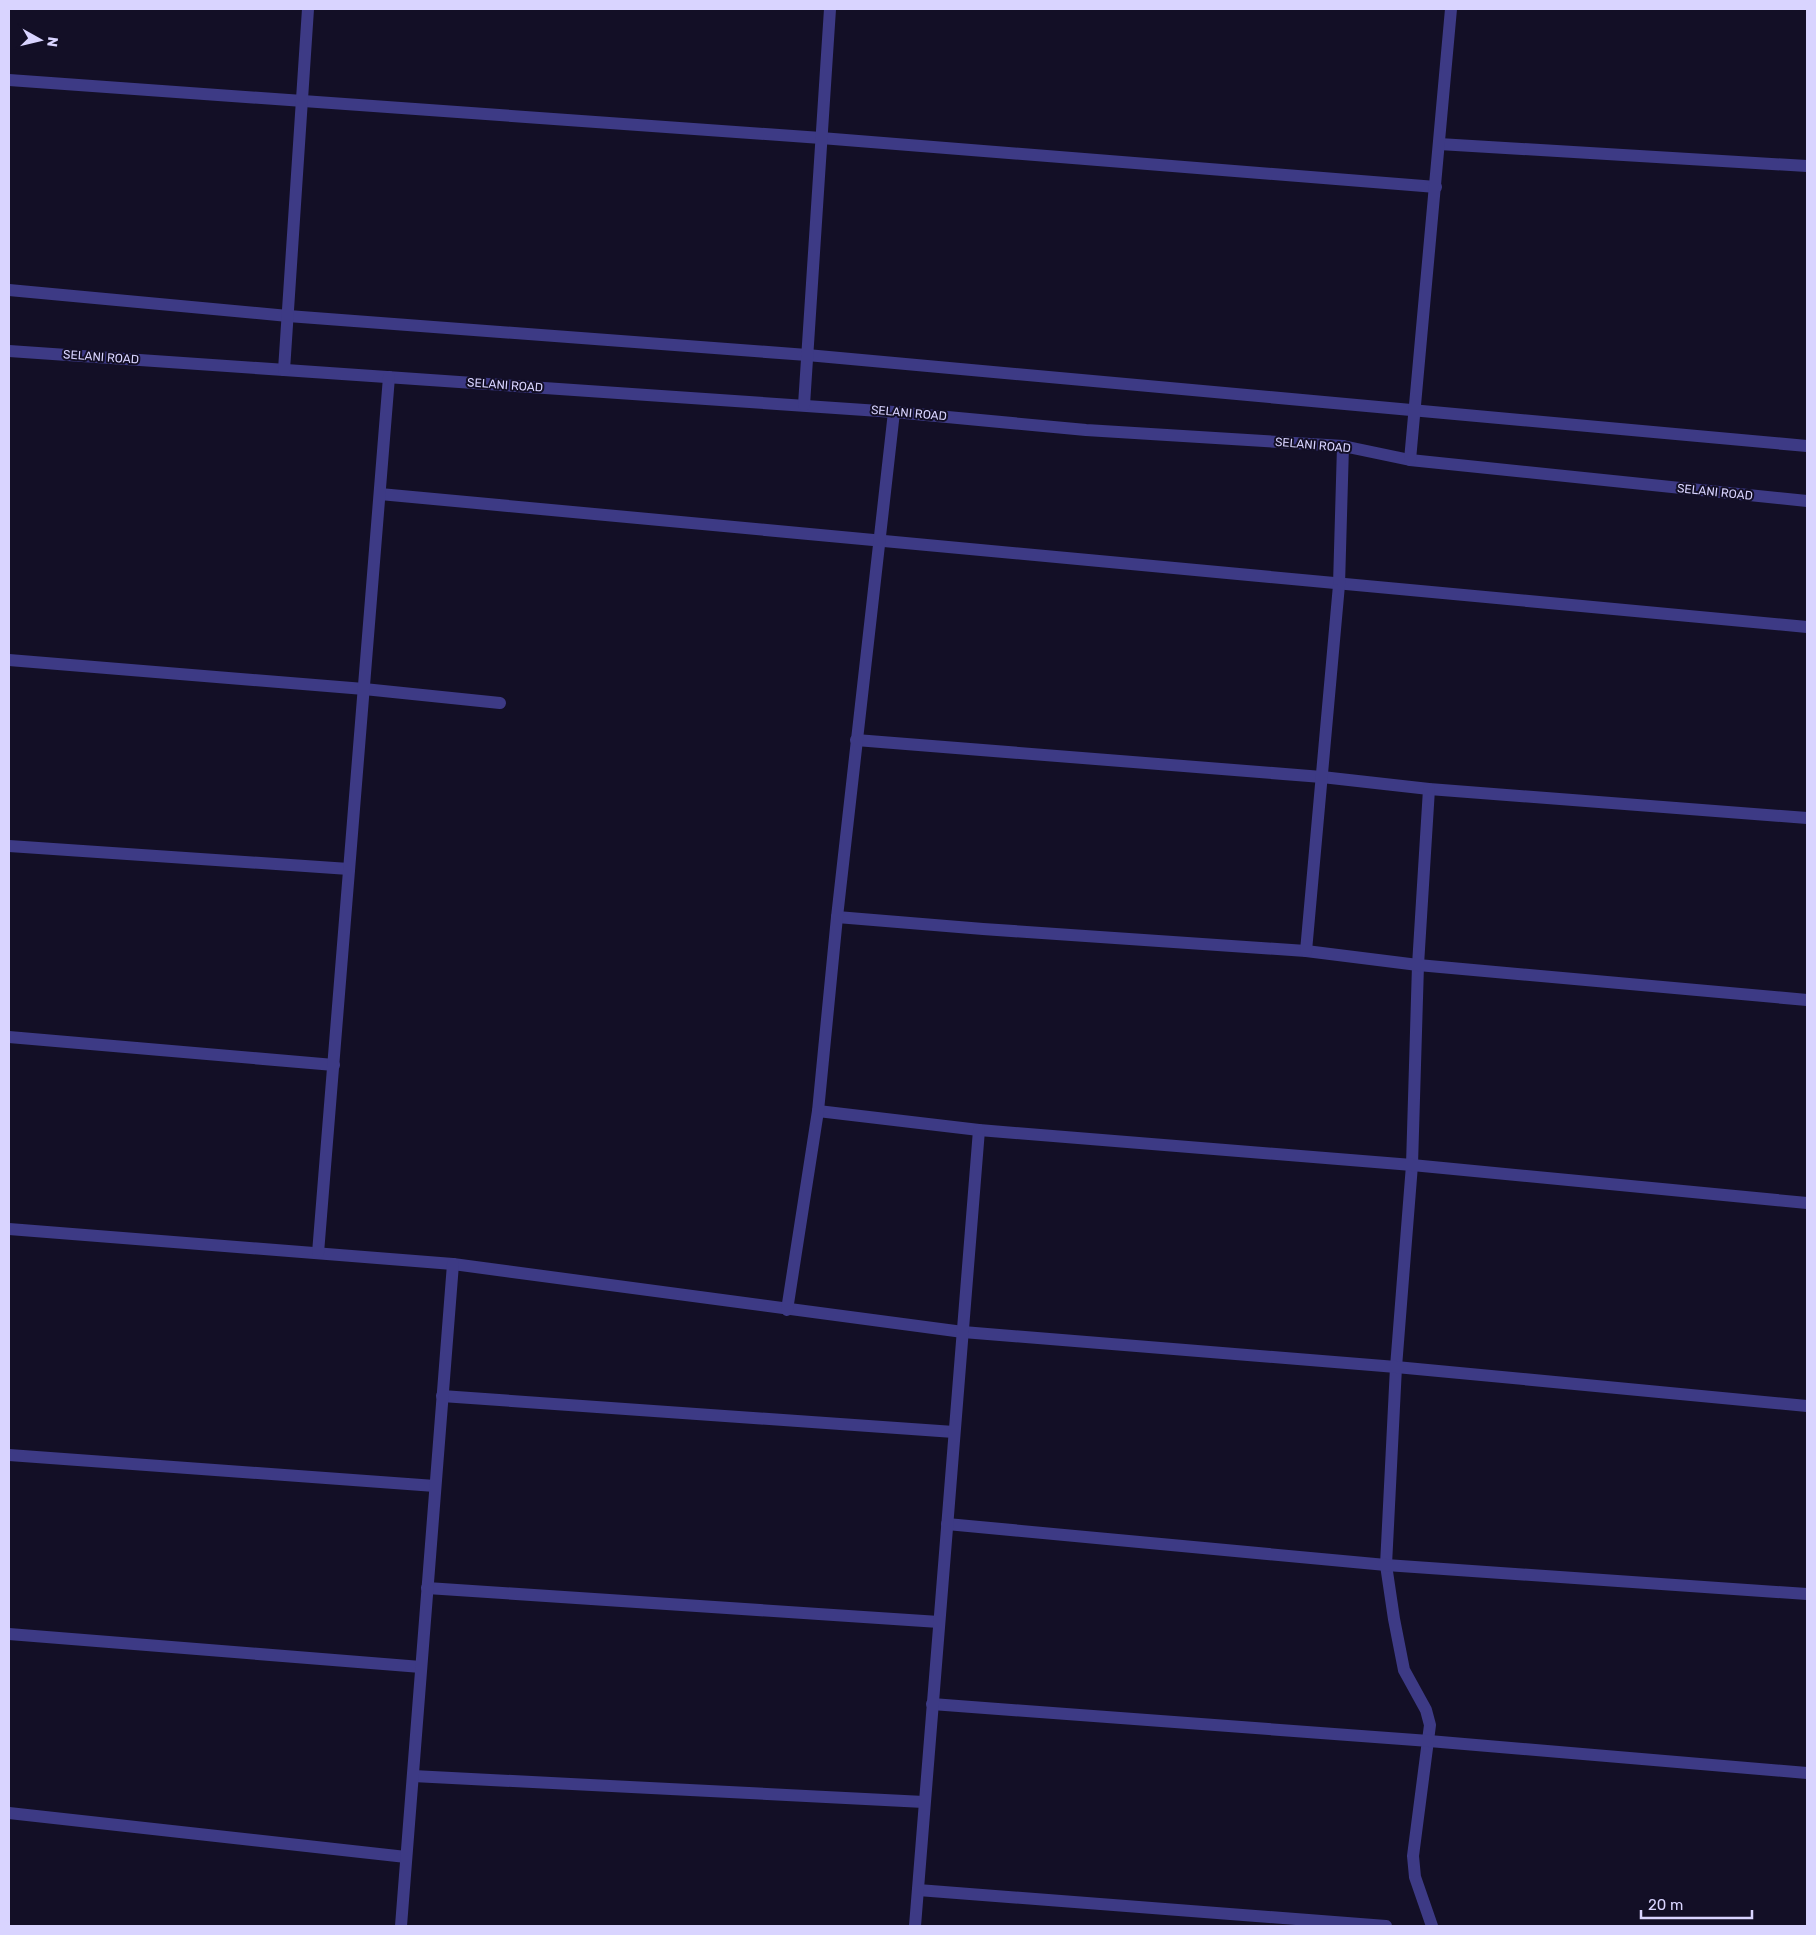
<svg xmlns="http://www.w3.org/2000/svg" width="1816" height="1935" viewBox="0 0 1816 1935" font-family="Rubik,sans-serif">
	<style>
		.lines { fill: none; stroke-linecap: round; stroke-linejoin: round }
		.minor { stroke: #3d3a85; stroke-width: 12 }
		.labels { text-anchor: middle; stroke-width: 4; stroke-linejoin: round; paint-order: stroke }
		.street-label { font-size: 12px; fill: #d9d4ff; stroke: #130f26 }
	</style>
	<rect width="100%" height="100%" fill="#130f26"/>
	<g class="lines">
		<!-- minor -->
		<g class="minor">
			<polyline points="9,80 821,138 1436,187"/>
			<polyline points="1439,144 1807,166"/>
			<polyline points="9,290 288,316 807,355 1807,446"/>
			<polyline points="9,351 894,412 1086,430 1343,446 1410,460 1807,501"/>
			<polyline points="284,370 308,9"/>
			<polyline points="804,405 830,9"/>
			<polyline points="1410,460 1451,9"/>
			<polyline points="380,494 1807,627"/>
			<polyline points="9,660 364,689 500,703"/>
			<polyline points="856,740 1322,777 1429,789 1807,818"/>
			<polyline points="1429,789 1418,965 1412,1165 1396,1367 1386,1565 1394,1619 1404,1670 1426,1710 1430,1725 1413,1856 1415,1877 1432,1926"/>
			<polyline points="9,846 349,869"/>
			<polyline points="837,917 983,929 1306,951 1418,965 1807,1000"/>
			<polyline points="1306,951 1339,585 1343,446"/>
			<polyline points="9,1037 334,1065"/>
			<polyline points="818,1111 979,1130 1412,1165 1807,1203"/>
			<polyline points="9,1229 453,1264 963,1332 1396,1367 1807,1406"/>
			<polyline points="318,1253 389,377"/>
			<polyline points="787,1310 818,1111 837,917 894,412"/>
			<polyline points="442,1396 954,1432"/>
			<polyline points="9,1455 435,1486"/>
			<polyline points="947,1524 1386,1565 1807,1594"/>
			<polyline points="427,1588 939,1622"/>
			<polyline points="9,1634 421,1667"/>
			<polyline points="932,1704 1429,1741 1807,1773"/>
			<polyline points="413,1776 924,1802"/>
			<polyline points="9,1813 406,1857"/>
			<polyline points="918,1890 1386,1926"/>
			<polyline points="401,1926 453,1264"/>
			<polyline points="915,1926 979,1130"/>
		</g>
	</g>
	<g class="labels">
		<!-- street labels -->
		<g class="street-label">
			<text transform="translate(101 357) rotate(4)" y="4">SELANI ROAD</text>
			<text transform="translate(505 385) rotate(4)" y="4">SELANI ROAD</text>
			<text transform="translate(909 413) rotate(5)" y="4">SELANI ROAD</text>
			<text transform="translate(1313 445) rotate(5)" y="4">SELANI ROAD</text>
			<text transform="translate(1715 492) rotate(6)" y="4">SELANI ROAD</text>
		</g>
	</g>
	<!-- border -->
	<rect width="1816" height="1935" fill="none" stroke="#d9d4ff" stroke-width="20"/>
	<!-- north arrow -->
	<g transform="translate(40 40) rotate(98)" stroke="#130f26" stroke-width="4" paint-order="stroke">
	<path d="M0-4L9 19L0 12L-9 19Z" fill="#d9d4ff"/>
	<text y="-8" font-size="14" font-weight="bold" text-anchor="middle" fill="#d9d4ff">N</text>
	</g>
	<!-- scale -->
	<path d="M1641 1910v8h111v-8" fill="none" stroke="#d9d4ff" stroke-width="2.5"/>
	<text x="1648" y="1910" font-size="15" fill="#d9d4ff" stroke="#130f26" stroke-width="4" paint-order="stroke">20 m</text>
</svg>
